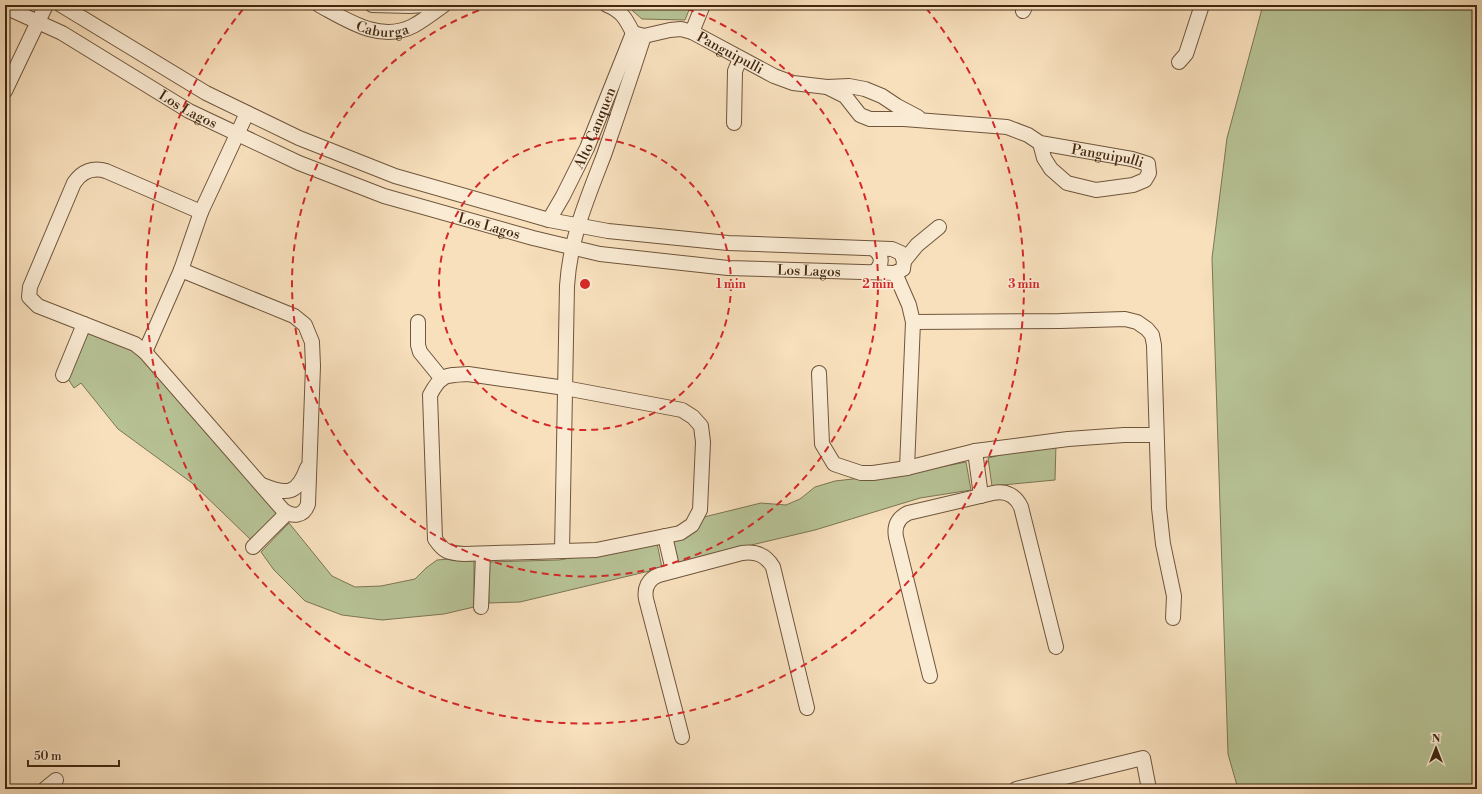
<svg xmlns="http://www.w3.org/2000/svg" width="1482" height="794" viewBox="0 0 1482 794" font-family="'Libre Bodoni',serif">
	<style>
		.green { fill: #b7c396; stroke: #7c7553 }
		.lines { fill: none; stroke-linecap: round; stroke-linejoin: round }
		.street-casing { stroke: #6f553b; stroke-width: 16 }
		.street { stroke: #faebd4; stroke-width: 14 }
		.ring { fill: none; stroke: #d62828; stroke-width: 2; stroke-dasharray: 7 5 }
		.labels { text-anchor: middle; stroke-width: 3; stroke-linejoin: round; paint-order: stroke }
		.street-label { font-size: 14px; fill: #412710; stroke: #faebd4 }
		.centre { fill: #d62828; stroke: #faebd4; stroke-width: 2 }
		.ring-label { font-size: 12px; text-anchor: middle; font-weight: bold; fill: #d62828; stroke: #faebd4; stroke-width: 3; stroke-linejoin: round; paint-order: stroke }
	</style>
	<rect width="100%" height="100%" fill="#f8e0bd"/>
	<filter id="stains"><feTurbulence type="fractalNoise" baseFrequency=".005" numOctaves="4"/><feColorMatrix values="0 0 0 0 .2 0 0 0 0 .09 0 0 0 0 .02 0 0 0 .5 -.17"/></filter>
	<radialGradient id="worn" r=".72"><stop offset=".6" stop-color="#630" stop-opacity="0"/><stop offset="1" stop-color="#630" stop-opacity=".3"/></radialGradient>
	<!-- green -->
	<g class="green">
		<polygon points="626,5 691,5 685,20 642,19"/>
		<polygon points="1263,5 1477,5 1477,789 1238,789 1228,754 1212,258 1227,138"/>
		<polygon points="86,329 124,344 138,354 279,512 250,539 192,483 118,429 81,383 74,388 68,379"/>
		<polygon points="1056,444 1055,480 992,486 988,458 1020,450"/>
		<polygon points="966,462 971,490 920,498 815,530 675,563 671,542 704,517 761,503 786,505 800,499 815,487 835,481 915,472"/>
		<polygon points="289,523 332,576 355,587 381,586 415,579 426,568 437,560 449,559 474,561 474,607 444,614 382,620 342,615 305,601 274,570 261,552"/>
		<polygon points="657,543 662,568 520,602 489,603 488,562 559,560"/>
	</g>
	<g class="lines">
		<!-- street casing -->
		<g class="street-casing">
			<g id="street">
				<path id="s1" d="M319,5C347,20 380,43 413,26C424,20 434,12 444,5"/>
				<polyline points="372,5 409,6 427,5"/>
				<path d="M607,5C622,11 626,19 633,33"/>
				<path id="s2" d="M5,7L62,33L189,111L299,163L384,196L533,238L600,254L728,268L895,273L903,269L904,261L901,253L892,249L728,243L608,231L549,220L395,176L299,138L206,93L61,5"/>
				<polyline points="1023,11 1026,5"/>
				<polyline points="692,32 703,5"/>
				<path id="s3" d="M633,33L644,36L670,30L681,29L692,32L774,76L793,83L827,87L849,86L865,89L882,96L897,106L918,117"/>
				<polyline points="1179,62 1186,54 1202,5"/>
				<path id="s4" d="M827,87L845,96L860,115L870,119H904L1007,127L1028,135L1040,143L1132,159L1148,164L1149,173L1145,180L1133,185L1096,190L1067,183L1051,169L1044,158L1040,143"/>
				<polyline points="5,91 46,5"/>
				<polyline points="734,123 735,71 740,59"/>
				<path id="s5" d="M549,220L563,196L587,148L633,33"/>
				<path d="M874,249C883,256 883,265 874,272"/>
				<polyline points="904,261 917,245 939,227"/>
				<path d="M181,270L294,316L305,325L312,342L313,366L308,504C304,516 293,518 283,510L145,352L135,344L38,306L29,297L30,287L74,183C82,171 93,167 106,171L201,212"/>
				<polyline points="895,273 909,305 913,322 907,468"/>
				<polyline points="418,322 418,345 420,352 442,379"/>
				<polyline points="913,322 1060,321 1125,319 1137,322 1147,329 1152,335 1154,345 1159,508 1163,544 1174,596 1173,618"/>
				<polyline points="145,352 181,270 201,212 247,113"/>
				<polyline points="819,373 822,444 834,464 861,473 873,473 907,468 975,451 1068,439 1124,435 1156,435"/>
				<path d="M468,374L565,388L682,410L693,417L701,426L703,442L700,510L692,525L680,533L596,550L464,554C448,553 444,552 435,539L430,395C441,374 446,375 468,374Z"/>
				<polyline points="63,375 84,324"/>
				<polyline points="975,451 981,496"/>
				<path d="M262,485C287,495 297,495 307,468"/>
				<polyline points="665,536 673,571"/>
				<polyline points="253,547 287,513"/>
				<path d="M562,551L567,286C570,238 587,199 604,155C618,115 631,76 644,36"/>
				<polyline points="481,607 483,554"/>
				<path d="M930,676L896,537C894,526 898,518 908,513L993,493C1006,490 1016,496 1021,507L1056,647"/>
				<path d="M682,737L646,599C644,588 648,579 659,575L742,553C756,551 766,555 773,567L807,708"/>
				<polyline points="45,789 56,780"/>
				<polyline points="1016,789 1143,758 1149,789"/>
			</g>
		</g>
		<!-- street -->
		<use href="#street" class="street"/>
	</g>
	<!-- distance rings -->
	<g class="ring">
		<circle cx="585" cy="284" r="146"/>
		<path d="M676 5A293 293 0 1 1 494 5"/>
		<path d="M926 8A439 439 0 1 1 244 8"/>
	</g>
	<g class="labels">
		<!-- street labels -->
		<g class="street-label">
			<text dy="5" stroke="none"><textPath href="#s1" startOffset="69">Caburga</textPath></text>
			<text dy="5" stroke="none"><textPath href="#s3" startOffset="104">Panguipulli</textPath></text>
			<text dy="5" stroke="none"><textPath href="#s2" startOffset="210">Los Lagos</textPath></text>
			<text dy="5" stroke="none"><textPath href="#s5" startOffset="103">Alto Canquen</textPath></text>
			<text dy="5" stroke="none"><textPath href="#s4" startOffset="298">Panguipulli</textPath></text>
			<text dy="5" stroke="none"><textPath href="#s2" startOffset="534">Los Lagos</textPath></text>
			<text dy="5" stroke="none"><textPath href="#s2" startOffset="858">Los Lagos</textPath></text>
		</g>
	</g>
	<circle cx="585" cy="284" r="6" class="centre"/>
	<g class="ring-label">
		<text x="731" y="288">1 min</text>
		<text x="878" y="288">2 min</text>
		<text x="1024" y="288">3 min</text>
	</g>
	<!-- margin -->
	<rect width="1482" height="794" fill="none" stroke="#f8e0bd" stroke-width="20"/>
	<rect x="6" y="6" width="1470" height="782" fill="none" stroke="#412710" stroke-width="2"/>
	<rect x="10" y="10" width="1462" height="774" fill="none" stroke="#412710"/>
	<!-- north arrow -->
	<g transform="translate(1436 748)" stroke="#faebd4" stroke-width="3" paint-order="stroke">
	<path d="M0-3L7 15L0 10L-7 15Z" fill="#412710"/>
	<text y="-6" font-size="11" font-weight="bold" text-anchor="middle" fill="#412710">N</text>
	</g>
	<!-- scale -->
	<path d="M28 760v6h91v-6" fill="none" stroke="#412710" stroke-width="2"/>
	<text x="34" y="760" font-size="12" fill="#412710" stroke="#faebd4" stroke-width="3" paint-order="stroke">50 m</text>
	<rect width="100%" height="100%" filter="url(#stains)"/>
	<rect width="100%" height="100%" fill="url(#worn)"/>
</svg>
